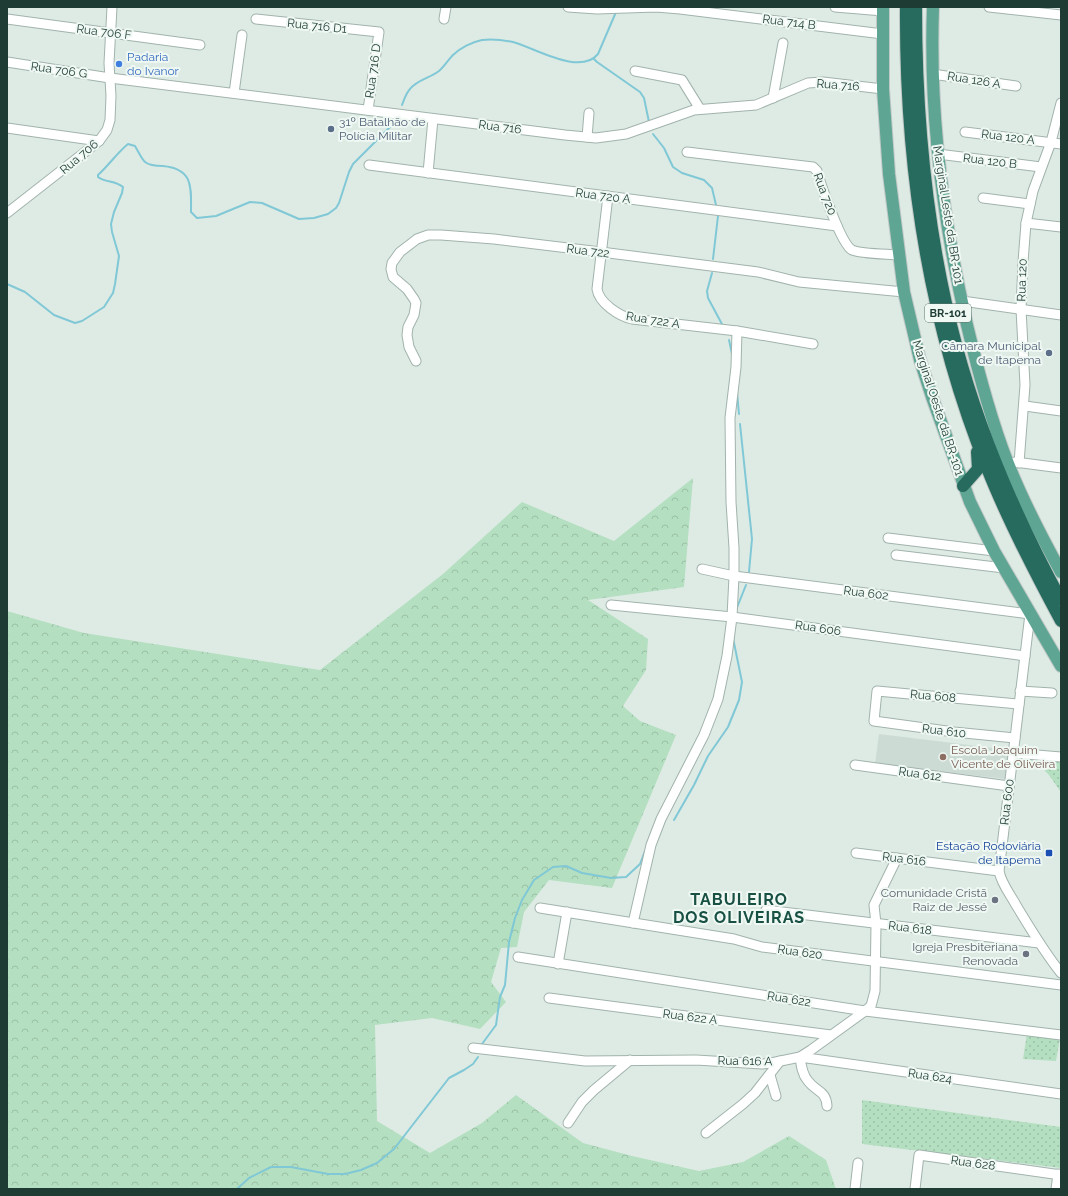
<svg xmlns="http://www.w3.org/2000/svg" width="1068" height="1196" viewBox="0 0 1068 1196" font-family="Raleway,sans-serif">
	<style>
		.built { fill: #ccdbd4 }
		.grass { fill: url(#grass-dots) }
		.forest { fill: url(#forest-crowns) }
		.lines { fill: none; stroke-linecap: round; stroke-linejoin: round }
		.stream { stroke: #80c8d6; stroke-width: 2 }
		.minor-casing { stroke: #a1b3ac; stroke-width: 11 }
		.major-casing { stroke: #c0c8c6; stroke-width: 14 }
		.highway-casing { stroke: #c0c8c6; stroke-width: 14 }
		.minor { stroke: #fff; stroke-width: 9 }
		.major { stroke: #5ea593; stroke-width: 12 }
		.highway { stroke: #276b5e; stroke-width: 12 }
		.shop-dot { fill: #3f7fe0; stroke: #eff8f3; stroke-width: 1.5 }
		.service-dot { fill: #5c6f8a; stroke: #eff8f3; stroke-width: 1.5 }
		.education-dot { fill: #8d6e63; stroke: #eff8f3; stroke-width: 1.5 }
		.transit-dot { fill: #1a4fb4; stroke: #eff8f3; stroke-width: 1.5 }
		.worship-dot { fill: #6b7280; stroke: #eff8f3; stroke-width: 1.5 }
		.labels { text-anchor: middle; stroke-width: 4; stroke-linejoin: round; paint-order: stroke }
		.shield { fill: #eff8f3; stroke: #5d746d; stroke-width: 1 }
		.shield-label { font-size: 11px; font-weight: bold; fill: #1e3c34 }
		.street-label { font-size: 12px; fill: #1e3c34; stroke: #eff8f3 }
		.shop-label { font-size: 12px; fill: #366cbe; stroke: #eff8f3; text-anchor: start }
		.service-label { font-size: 12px; fill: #4e5e75; stroke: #eff8f3; text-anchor: start }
		.education-label { font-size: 12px; fill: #785e54; stroke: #eff8f3; text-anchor: start }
		.transit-label { font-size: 12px; fill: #164399; stroke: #eff8f3; text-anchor: end }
		.worship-label { font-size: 12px; fill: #5b616d; stroke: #eff8f3; text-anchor: end }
		.district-label { font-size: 16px; font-weight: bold; letter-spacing: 1px; fill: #185043; stroke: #eff8f3 }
	</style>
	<defs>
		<pattern id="grass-dots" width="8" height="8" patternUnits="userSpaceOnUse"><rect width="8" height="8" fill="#b4dfc0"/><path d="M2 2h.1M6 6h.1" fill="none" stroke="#9ac0a6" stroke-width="1.8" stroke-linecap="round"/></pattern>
		<pattern id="forest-crowns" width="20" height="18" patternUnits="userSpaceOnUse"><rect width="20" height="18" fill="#b4dfc0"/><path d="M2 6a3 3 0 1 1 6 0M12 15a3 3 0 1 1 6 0" fill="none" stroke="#9ac0a6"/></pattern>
	</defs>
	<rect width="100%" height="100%" fill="#deebe5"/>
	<!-- built -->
	<polygon class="built" points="879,734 1010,750 1006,779 875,764"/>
	<!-- grass -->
	<g class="grass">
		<path d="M1016,759L1061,761V792C1047,773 1043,759 1016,767Z"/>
		<polygon points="1027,1034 1060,1038 1056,1061 1023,1059"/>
		<polygon points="862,1100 1061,1127 1061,1168 862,1144"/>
	</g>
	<!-- forest -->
	<polygon class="forest" points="693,478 684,587 588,600 648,639 646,670 623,706 640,721 676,735 612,888 549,880 524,912 517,947 501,948 491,982 506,1002 480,1029 432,1018 375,1025 377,1121 430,1153 482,1123 516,1095 583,1143 632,1156 699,1171 743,1162 789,1136 826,1160 836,1189 7,1189 7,611 84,633 320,670 443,574 522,502 614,541"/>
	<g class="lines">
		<!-- stream -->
		<g class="stream">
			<polyline points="594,59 597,62 640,92 644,98 649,122"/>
			<path d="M402,105C404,100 406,93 410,89C417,80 430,78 439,71C444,67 448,60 453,55C460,48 472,42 482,40C492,39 503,40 513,42C535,48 580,76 598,54L616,12"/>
			<polyline points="653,134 664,148 673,167 682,173 704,180 712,188 716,205"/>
			<polyline points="713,259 718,216"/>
			<polyline points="712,273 707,291 708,298 723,326"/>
			<path d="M7,284L25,292L54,315L75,323L82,321L104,307L113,293L115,284L119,256L112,232L111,224L114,212L122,193L123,187C115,180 106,183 98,177V175C109,165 117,153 128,144L135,146C138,151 141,158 145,162C150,166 157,166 163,166C194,169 191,188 191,212L197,218L216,216L250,202L262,203L299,219L314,218L328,214L336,208L339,203L349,172L353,164L397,120"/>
			<polyline points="729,340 732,354"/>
			<polyline points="737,392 739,414"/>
			<polyline points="740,424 752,539 749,572"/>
			<polyline points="736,610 746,585"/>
			<polyline points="674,820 694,785 708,756 728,727 739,700 742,682 733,638"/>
			<polyline points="482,1044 496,1025 500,997 505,985 509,942 515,918 522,900 534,880 553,867 566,866 582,873 611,878 626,877 640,864 645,851"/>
			<polyline points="237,1189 249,1178 271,1167 291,1167 328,1174 345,1174 361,1170 377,1163 394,1149 449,1078 464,1070 473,1064 478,1057"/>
		</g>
		<!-- minor casing -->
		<g class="minor-casing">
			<g id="minor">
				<polyline points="568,7 597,9 656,7 680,9 883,34"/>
				<polyline points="835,7 883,11"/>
				<polyline points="989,7 1061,15"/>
				<polyline points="7,19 200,45"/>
				<polyline points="256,19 379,32 368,110"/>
				<polyline points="444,19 446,7"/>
				<polyline points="7,62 110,78 565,135 596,138 626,134 694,110 756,105 808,83 823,82 883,89"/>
				<polyline points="635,71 682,80 700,109"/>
				<polyline points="932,74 1016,86"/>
				<polyline points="234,93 242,35"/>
				<polyline points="773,98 783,43"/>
				<polyline points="7,128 99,141"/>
				<polyline points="965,132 1061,144"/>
				<polyline points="587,137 589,113"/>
				<path d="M687,152L813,167L817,171C821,185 841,244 852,250C861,254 888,254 898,255"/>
				<polyline points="938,154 1041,167"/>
				<polyline points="369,165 837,226"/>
				<polyline points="428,173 433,119"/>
				<path d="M608,196L597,289C599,303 619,316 632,319L737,331L813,344"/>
				<polyline points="983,198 1030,204"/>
				<polyline points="7,213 85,152 99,141 107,130 110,120 111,96 109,63 112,7"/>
				<polyline points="1026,223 1061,227"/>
				<polyline points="962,301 1061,315"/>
				<polyline points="416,361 409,347 407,335 408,327 414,315 416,303 414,299 407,289 393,277 391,269 392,263 400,252 417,239 428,235 441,235 494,239 601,252 758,272 799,282 904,292"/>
				<polyline points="1025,406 1061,411"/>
				<polyline points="1015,462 1061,468"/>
				<polyline points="1019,463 1025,385 1021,309 1023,262 1026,223 1033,191 1051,142 1061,103"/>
				<polyline points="888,538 994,551"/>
				<polyline points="896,555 1004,568"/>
				<path d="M702,569L734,576L1030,614L999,871C1001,883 1010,894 1016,905C1030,928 1044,952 1061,973"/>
				<polyline points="611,605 732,617 1025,656"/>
				<polyline points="1020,691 1052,693"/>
				<polyline points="1015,738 954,732 874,721 877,691 1019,704"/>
				<polyline points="1013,753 1061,757"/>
				<polyline points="855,765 1009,786"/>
				<polyline points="856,853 999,871"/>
				<polyline points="540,908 734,939 762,947 1061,985"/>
				<polyline points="766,910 1039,943"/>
				<polyline points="633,923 651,845 661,819 704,735 718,699 727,656 732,617 734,576 734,548 731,502 730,418 736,367 737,331"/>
				<polyline points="518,957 865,1011 1061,1035"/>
				<polyline points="558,964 567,912"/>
				<polyline points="549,998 831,1035"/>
				<polyline points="473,1048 585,1061 696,1060 762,1064 771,1063 800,1057 811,1050 865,1011 871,1006 875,991 876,924 874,905 897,858"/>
				<polyline points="770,1075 776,1096"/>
				<path d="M827,1106C826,1090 816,1092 808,1081C802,1074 801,1065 800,1057L1061,1094"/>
				<polyline points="568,1123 582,1102 594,1090 630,1060"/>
				<polyline points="706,1133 743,1104 755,1093 780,1061"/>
				<polyline points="855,1189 858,1163"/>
				<polyline points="915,1189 919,1155 1061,1175"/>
				<polyline points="1056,1189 1058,1174"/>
			</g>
		</g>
		<!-- major casing -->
		<g class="major-casing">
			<g id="major">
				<polyline points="883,7 883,89 889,174 904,292 920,360 932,397 970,502 994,551 1061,666"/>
				<path d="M933,7C929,114 943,221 967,325C978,371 990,417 1007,461C1022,499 1041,536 1061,572"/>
			</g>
		</g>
		<!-- highway casing -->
		<g class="highway-casing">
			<g id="highway">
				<path d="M906,7C905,163 928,322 987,468C1008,521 1034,571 1061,621"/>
				<path d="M916,7C916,122 927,237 957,348C981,436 1018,521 1061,600"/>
				<polyline points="963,486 978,469 977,452"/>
			</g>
		</g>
		<!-- minor -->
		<use href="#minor" class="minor"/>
		<!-- major -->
		<use href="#major" class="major"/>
		<!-- highway -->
		<use href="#highway" class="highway"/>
	</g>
	<!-- markers -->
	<circle class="shop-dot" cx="119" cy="64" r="4"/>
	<g class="service-dot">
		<circle cx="331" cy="129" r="4"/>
		<circle cx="1049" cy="353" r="4"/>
	</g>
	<circle class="education-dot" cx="943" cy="757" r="4"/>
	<rect class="transit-dot" x="1045" y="849" width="8" height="8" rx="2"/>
	<g class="worship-dot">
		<circle cx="995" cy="900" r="4"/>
		<circle cx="1026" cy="954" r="4"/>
	</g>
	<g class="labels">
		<!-- shield labels -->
		<rect class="shield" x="925" y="304" width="46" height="18" rx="3"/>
		<g class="shield-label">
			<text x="948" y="317">BR-101</text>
		</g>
		<!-- street labels -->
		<g class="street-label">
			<text transform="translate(789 22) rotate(7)" y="4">Rua 714 B</text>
			<text transform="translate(317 26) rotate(6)" y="4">Rua 716 D1</text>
			<text transform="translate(104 32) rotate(7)" y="4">Rua 706 F</text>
			<text transform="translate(59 70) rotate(8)" y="4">Rua 706 G</text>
			<text transform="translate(373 71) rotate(-82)" y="4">Rua 716 D</text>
			<text transform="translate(974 80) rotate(9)" y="4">Rua 126 A</text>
			<text transform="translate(838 85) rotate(4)" y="4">Rua 716</text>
			<text transform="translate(500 127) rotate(7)" y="4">Rua 716</text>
			<text transform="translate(1008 137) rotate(7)" y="4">Rua 120 A</text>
			<text transform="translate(79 157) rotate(-40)" y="4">Rua 706</text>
			<text transform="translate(990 161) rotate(7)" y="4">Rua 120 B</text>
			<text transform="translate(825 194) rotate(69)" y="4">Rua 720</text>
			<text transform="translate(603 196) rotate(7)" y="4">Rua 720 A</text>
			<text transform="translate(948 215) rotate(81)" y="4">Marginal Leste da BR-101</text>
			<text transform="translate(588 251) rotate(7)" y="4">Rua 722</text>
			<text transform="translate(1022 280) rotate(-88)" y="4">Rua 120</text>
			<text transform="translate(653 320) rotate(9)" y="4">Rua 722 A</text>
			<text transform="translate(938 408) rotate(72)" y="4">Marginal Oeste da BR-101</text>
			<text transform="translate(866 593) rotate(7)" y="4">Rua 602</text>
			<text transform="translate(818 628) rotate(8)" y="4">Rua 606</text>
			<text transform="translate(933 696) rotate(5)" y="4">Rua 608</text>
			<text transform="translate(944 731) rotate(7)" y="4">Rua 610</text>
			<text transform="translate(920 774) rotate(8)" y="4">Rua 612</text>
			<text transform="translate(1007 802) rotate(-83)" y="4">Rua 600</text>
			<text transform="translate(904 859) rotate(7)" y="4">Rua 616</text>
			<text transform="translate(910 928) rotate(7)" y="4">Rua 618</text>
			<text transform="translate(800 952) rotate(8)" y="4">Rua 620</text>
			<text transform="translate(789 999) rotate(9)" y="4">Rua 622</text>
			<text transform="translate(690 1017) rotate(7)" y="4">Rua 622 A</text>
			<text transform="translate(745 1061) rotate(1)" y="4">Rua 616 A</text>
			<text transform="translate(930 1076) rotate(8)" y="4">Rua 624</text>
			<text transform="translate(973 1163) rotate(8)" y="4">Rua 628</text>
		</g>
		<!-- shop labels -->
		<g class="shop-label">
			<text x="127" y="61">Padaria<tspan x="127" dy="14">do Ivanor</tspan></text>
		</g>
		<!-- service labels -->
		<g class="service-label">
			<text x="339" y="126">31º Batalhão de<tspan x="339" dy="14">Polícia Militar</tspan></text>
			<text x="1041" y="350" text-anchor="end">Câmara Municipal<tspan x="1041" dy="14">de Itapema</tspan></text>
		</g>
		<!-- education labels -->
		<g class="education-label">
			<text x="951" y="754">Escola Joaquim<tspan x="951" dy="14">Vicente de Oliveira</tspan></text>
		</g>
		<!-- transit labels -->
		<g class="transit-label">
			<text x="1041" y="850">Estação Rodoviária<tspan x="1041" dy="14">de Itapema</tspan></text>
		</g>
		<!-- worship labels -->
		<g class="worship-label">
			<text x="987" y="897">Comunidade Cristã<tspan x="987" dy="14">Raiz de Jessé</tspan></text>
			<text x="1018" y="951">Igreja Presbiteriana<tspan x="1018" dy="14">Renovada</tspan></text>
		</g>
		<!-- district labels -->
		<g class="district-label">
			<text x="739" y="905">TABULEIRO<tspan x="739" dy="18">DOS OLIVEIRAS</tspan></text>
		</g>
	</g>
	<!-- border -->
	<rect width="1068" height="1196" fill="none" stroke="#1e3c34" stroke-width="16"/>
</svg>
